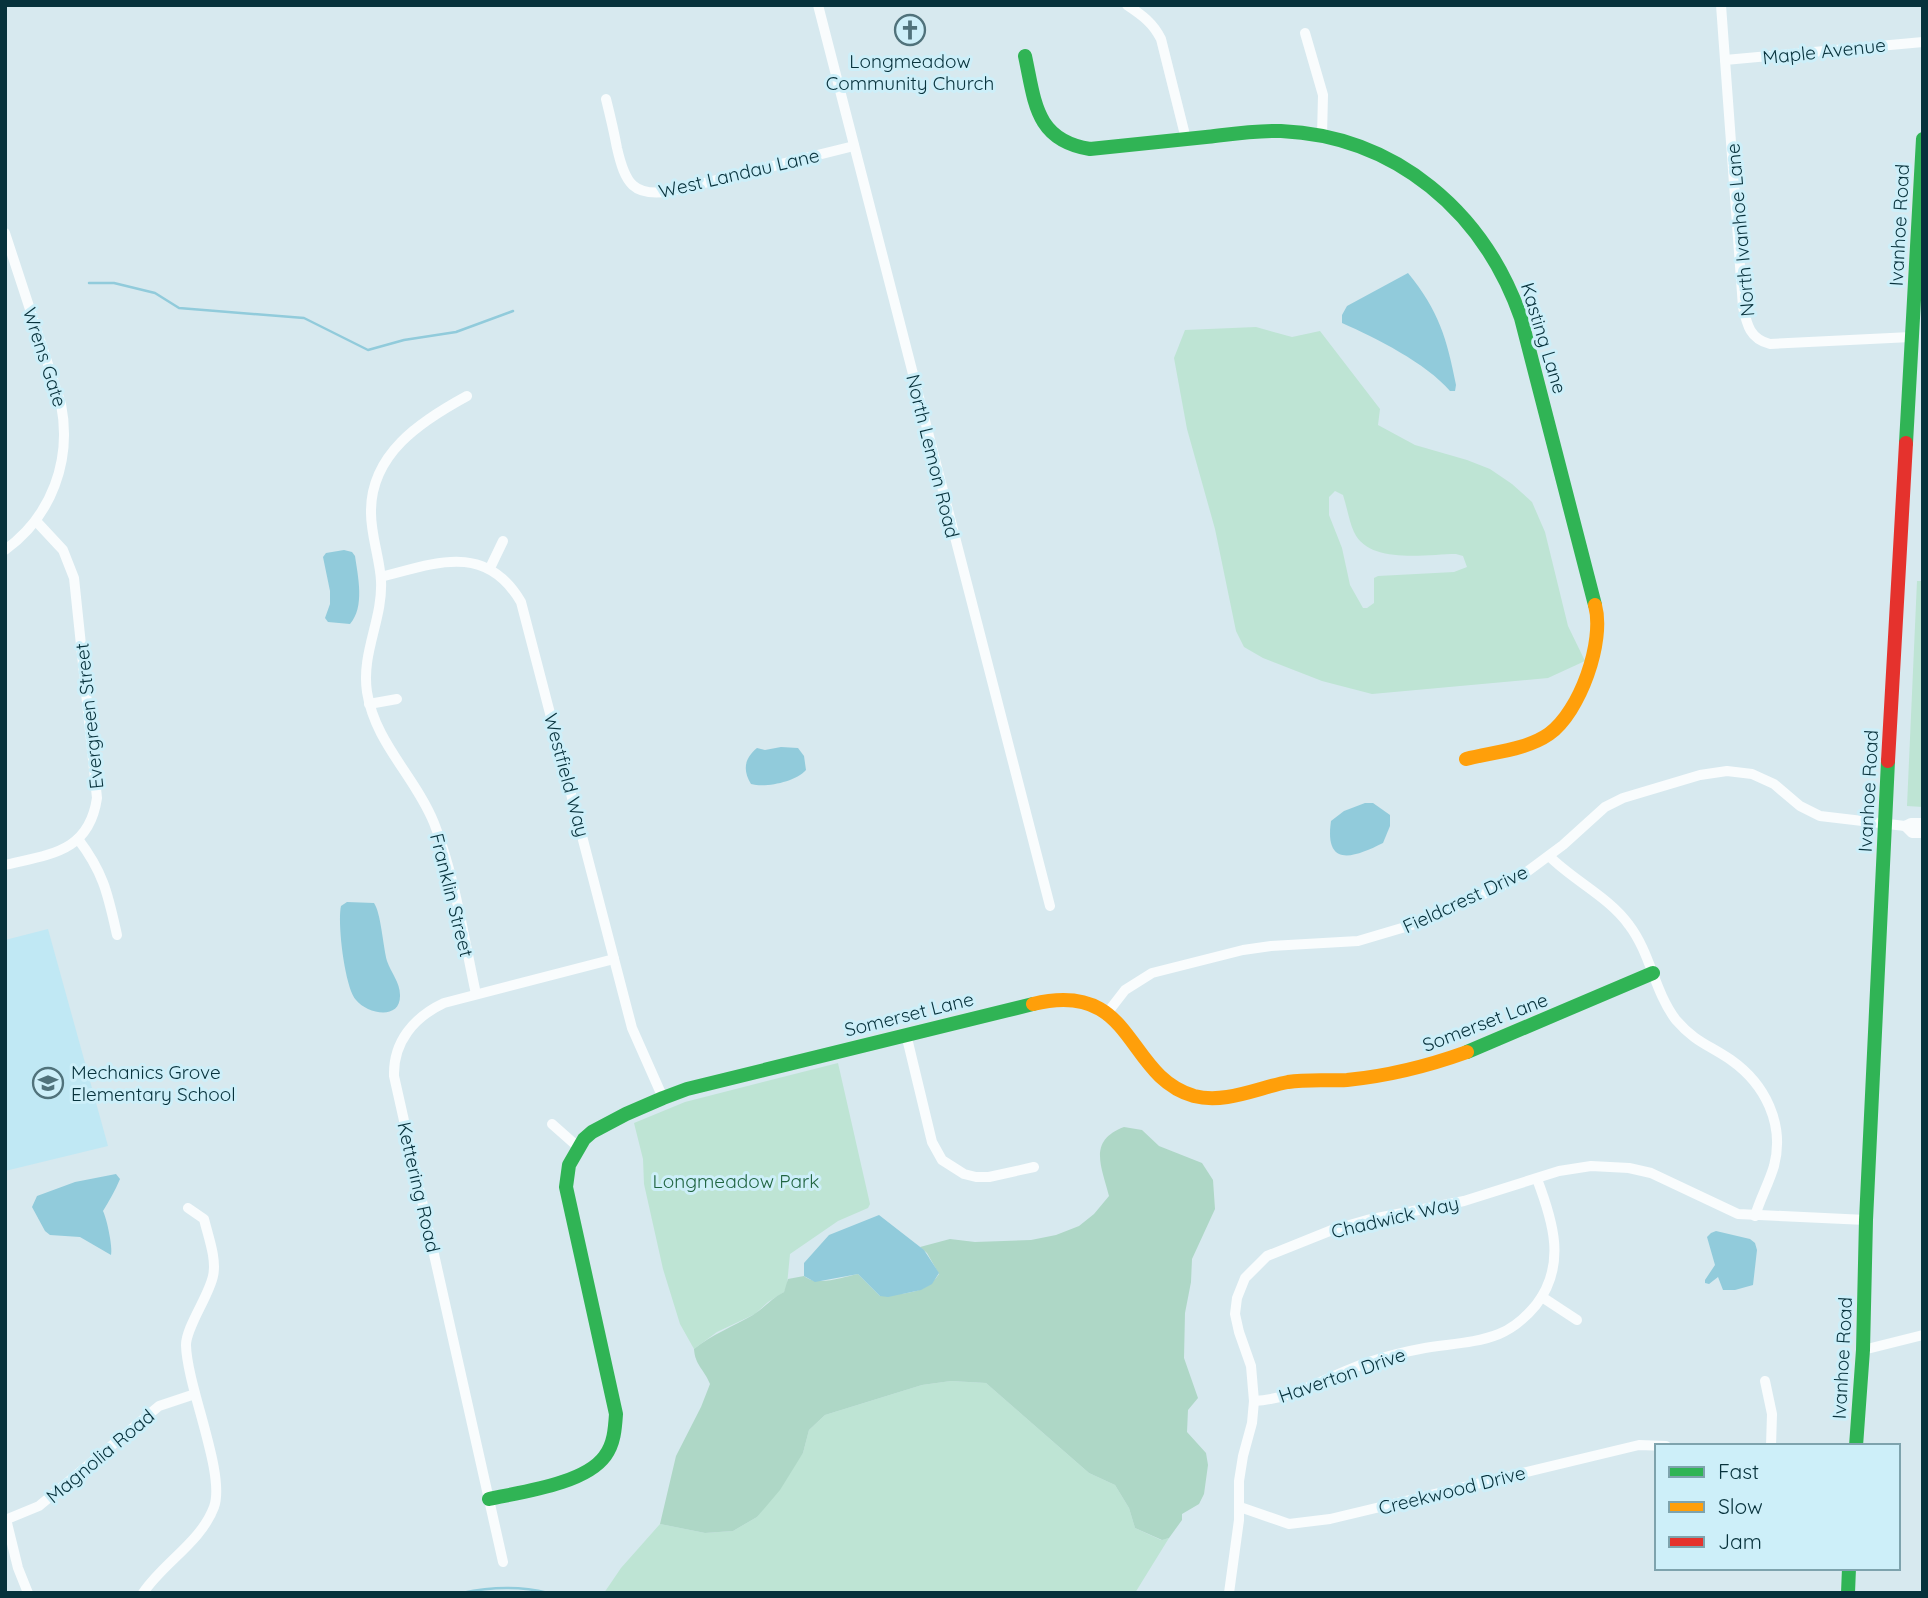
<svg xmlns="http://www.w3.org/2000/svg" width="1928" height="1598" viewBox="0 0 1928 1598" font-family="Quicksand,sans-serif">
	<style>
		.built { fill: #c0e8f4 }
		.green { fill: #bee4d4; fill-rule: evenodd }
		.forest { fill: #aed7c6 }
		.water { fill: #91cbdb }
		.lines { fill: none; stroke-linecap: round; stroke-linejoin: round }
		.stream { stroke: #91cbdb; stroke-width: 2.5 }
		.street { stroke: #f9fcfd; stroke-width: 10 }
		.fast { stroke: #30b455; stroke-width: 14 }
		.slow { stroke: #ff9f0a; stroke-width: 14 }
		.jam { stroke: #e5322d; stroke-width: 14 }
		.labels { text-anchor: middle; stroke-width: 6; stroke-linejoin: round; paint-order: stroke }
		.street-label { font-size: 19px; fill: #07323c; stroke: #cdeff9 }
		.poi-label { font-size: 19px; fill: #07323c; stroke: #cdeff9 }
		.park-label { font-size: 19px; fill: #216542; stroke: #cdeff9 }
	</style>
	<rect width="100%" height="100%" fill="#d7e9ef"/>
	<!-- built -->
	<polygon class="built" points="48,929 108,1146 5,1171 5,940"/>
	<!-- green -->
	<g class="green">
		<path d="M1256,327L1292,337L1320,331L1380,409L1378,425L1415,445L1467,460L1490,469L1512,484L1532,502L1545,532L1568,626L1585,661L1548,678L1372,694L1322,681L1263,658L1244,647L1236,631L1215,529L1187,429L1174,358L1185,330ZM1335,491L1343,495C1347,507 1349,521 1354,532C1369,565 1427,554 1456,554L1463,556L1467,567L1454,572L1378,576L1374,578V603L1367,608H1363L1350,585L1342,548L1329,515V497Z"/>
		<polygon points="1917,581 1923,581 1923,807 1907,806"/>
		<polygon points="838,1063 870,1204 868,1208 838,1221 790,1254 787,1285 784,1292 768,1302 755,1314 717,1332 694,1349 680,1324 663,1269 644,1184 643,1159 634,1123 685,1102"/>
		<polygon points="951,1381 986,1383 1089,1473 1115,1485 1129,1508 1135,1528 1161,1540 1169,1538 1135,1593 604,1593 621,1568 660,1524 705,1533 733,1531 757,1517 803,1453 809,1430 825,1415 922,1385"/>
	</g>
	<!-- forest -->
	<path class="forest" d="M1124,1127L1142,1130L1159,1146L1202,1163L1213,1180L1215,1209L1192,1259L1191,1282L1185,1313L1184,1358L1198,1398L1188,1410L1187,1432L1206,1453L1208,1465L1204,1494L1199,1504L1182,1514V1520L1169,1538L1162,1540L1135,1528L1129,1508L1115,1485L1089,1473L986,1383L951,1381L922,1385L825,1415L809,1430L803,1453L780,1490L757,1517L733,1531L705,1533L660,1524L676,1456L701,1407L710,1384C704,1369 695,1365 694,1349C713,1334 732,1327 753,1315C764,1308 772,1298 784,1292L788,1279L804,1276C817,1287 843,1277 858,1274L880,1296C904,1293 925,1295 939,1274L927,1253L920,1247L950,1239L975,1242L1031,1240L1056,1235L1079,1226L1094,1214L1109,1196C1102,1167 1087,1141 1124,1127Z"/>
	<!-- water -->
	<g class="water">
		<path d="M1408,273C1439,311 1447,339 1456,385L1455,391H1450C1426,363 1376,338 1342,323V315L1347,306Z"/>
		<path d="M344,550L352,552L355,556C358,577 365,607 350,624L328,622L325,618L330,604V591L323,557L326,553Z"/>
		<path d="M781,747L798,748L804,756L806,770C795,782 766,788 751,784C742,769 745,758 757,748L765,750Z"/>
		<path d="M1365,803H1373L1390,815V826L1383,843C1355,857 1324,869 1331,821L1344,811Z"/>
		<path d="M347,902L374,903C381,913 383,946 387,961C391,973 400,982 400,995C401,1021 367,1014 356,1000C345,988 337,923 341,906Z"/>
		<path d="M116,1174L120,1179C115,1191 109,1201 103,1211C107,1219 113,1248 111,1255L80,1237L50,1235L45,1231L32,1207L37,1196L75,1182Z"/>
		<polygon points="879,1215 924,1250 939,1273 932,1284 921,1290 888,1297 880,1296 858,1274 815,1282 804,1276 804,1263 829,1235"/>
		<polygon points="1716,1231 1750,1239 1755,1243 1757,1250 1753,1285 1735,1290 1723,1290 1718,1277 1709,1284 1705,1283 1705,1280 1715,1265 1707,1237 1711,1233"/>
	</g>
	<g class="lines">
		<!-- stream -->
		<g class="stream">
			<polyline points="89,283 114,283 155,293 179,308 304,318 368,350 404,340 456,332 513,311"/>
			<path d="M462,1593C490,1587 520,1586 548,1593"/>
		</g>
		<!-- street -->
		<g class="street">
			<polyline points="818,5 1050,906"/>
			<path d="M1127,5C1142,15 1153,23 1161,39L1186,139"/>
			<path d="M1721,5L1743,307C1747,325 1750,339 1770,344L1911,337"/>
			<polyline points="1305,33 1323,95 1322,136"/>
			<polyline points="1725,60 1923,42"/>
			<path d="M606,99C610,115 614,132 617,148C625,183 633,198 672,191L854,146"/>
			<path d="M5,233L61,404C72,460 52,516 5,550"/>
			<path d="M467,396C421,421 370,454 371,513C371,536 380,559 381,581C383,619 361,653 367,692C375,743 415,776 434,823C455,876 464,939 476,994"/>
			<polyline points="490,568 503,541"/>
			<path d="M381,577C435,563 486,542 521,602L632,1028L663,1098"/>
			<polyline points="369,704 397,699"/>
			<polyline points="1905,826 1912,833 1923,833"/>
			<path d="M78,839C104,873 108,895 117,935"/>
			<path d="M1549,856C1574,881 1609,897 1629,925C1651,954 1654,991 1676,1020C1695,1042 1709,1045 1731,1060C1765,1084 1785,1124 1774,1166C1769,1183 1760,1199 1755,1216"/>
			<path d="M5,865C51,854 89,852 97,798L74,578L63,550L36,521"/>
			<polyline points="1108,1012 1125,990 1152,973 1243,950 1271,946 1358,941 1412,925 1498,888 1528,871 1563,845 1605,807 1623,798 1700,775 1727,771 1752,774 1774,784 1800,806 1820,816 1905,826 1911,823 1923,823"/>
			<polyline points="906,1034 932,1142 942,1160 964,1174 976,1177 989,1177 1034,1167"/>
			<polyline points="552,1124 578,1147"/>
			<polyline points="1542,1297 1577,1320"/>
			<polyline points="1863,1350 1923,1335"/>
			<polyline points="1765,1381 1772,1414 1771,1446"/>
			<path d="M1254,1401C1296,1399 1329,1375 1369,1362C1385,1357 1403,1352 1420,1349C1446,1344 1474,1344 1499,1334C1514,1328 1526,1317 1536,1305C1567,1265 1553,1221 1537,1179"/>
			<polyline points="1240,1507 1289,1524 1330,1519 1639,1445 1666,1446"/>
			<polyline points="6,1519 18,1568 28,1593"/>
			<polyline points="5,1520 39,1506 159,1406 195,1394"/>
			<path d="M503,1562L394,1076C393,1042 414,1017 444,1003L614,959"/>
			<path d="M143,1593C163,1563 201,1542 214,1507C226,1474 187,1387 186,1345C186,1327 209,1296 213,1276C217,1259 208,1236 204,1219L188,1208"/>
			<polyline points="1229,1593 1239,1520 1239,1481 1243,1456 1252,1423 1254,1401 1251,1366 1239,1332 1235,1314 1237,1298 1245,1278 1267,1256 1332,1230 1367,1220 1464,1201 1559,1171 1591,1166 1629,1168 1651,1173 1738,1214 1866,1220"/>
		</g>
		<!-- fast -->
		<g class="fast">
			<path d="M1025,56C1035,102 1035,140 1090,149C1129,145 1168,141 1206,137C1231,134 1256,130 1281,131C1396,136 1484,212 1521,318L1595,605"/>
			<polyline points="1906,443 1923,139"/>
			<polyline points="1467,1052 1653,973"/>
			<polyline points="1856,1446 1863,1350 1866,1220 1888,761"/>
			<path d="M489,1499C521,1492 585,1484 605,1456C614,1444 615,1429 616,1414L566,1187L569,1165L584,1139L592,1132L626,1114L663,1098L687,1089L1033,1004"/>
			<polyline points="1848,1593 1849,1568"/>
		</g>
		<!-- slow -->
		<g class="slow">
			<path d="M1466,759C1493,752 1526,750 1549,734C1580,712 1605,641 1595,605"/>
			<path d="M1033,1004C1136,979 1124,1076 1194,1096C1225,1104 1257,1088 1288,1082C1307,1079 1327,1081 1347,1080C1388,1076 1428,1066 1467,1052"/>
		</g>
		<!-- jam -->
		<polyline class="jam" points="1888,761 1906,443"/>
	</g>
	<!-- icons -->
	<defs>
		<g id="church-ring" transform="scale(1.575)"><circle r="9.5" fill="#cdeff9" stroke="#50727b" stroke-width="1.5"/><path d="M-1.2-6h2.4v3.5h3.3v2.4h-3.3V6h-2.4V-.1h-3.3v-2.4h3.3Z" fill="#50727b"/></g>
		<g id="school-ring" transform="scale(1.575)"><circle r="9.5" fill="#cdeff9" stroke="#50727b" stroke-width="1.5"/><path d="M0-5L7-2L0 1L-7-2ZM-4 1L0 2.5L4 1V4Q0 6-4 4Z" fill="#50727b"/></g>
	</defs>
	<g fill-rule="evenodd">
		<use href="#church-ring" x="910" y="30"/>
		<use href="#school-ring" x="48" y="1083"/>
	</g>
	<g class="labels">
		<!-- street labels -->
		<g class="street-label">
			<text transform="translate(1824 51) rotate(-6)" y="7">Maple Avenue</text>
			<text transform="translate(739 173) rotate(-13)" y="7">West Landau Lane</text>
			<text transform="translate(1899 225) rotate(-87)" y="7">Ivanhoe Road</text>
			<text transform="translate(1740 230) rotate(-95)" y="7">North Ivanhoe Lane</text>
			<text transform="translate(1544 338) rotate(73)" y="7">Kasting Lane</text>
			<text transform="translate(45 357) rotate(72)" y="7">Wrens Gate</text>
			<text transform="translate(933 456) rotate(76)" y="7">North Lemon Road</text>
			<text transform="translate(89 716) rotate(-96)" y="7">Evergreen Street</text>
			<text transform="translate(567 775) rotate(75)" y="7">Westfield Way</text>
			<text transform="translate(1868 791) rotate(-87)" y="7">Ivanhoe Road</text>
			<text transform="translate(452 895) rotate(76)" y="7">Franklin Street</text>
			<text transform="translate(1465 899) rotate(-25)" y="7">Fieldcrest Drive</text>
			<text transform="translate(909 1014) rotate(-14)" y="7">Somerset Lane</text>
			<text transform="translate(1485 1022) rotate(-21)" y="7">Somerset Lane</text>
			<text transform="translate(419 1187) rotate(77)" y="7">Kettering Road</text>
			<text transform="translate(1395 1217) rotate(-13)" y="7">Chadwick Way</text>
			<text transform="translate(1842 1358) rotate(-87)" y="7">Ivanhoe Road</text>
			<text transform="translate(1342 1375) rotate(-19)" y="7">Haverton Drive</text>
			<text transform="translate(100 1456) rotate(-40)" y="7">Magnolia Road</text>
			<text transform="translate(1452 1490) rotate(-14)" y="7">Creekwood Drive</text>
		</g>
		<!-- poi labels -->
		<g class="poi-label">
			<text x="910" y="68">Longmeadow<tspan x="910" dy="22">Community Church</tspan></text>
			<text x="71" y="1079" text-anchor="start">Mechanics Grove<tspan x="71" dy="22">Elementary School</tspan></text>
		</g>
		<!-- park labels -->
		<g class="park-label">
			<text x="736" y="1188">Longmeadow Park</text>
		</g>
	</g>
	<!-- border -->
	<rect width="1928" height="1598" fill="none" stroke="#07323c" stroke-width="14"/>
	<!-- legend -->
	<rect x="1655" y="1444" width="245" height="126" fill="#cdeff9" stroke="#7ea3ad" stroke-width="2"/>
	<rect x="1669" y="1467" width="35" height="10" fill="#30b455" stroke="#7ea3ad" stroke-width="2"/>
	<text x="1718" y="1479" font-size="21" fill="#07323c">Fast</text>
	<rect x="1669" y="1502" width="35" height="10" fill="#ff9f0a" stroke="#7ea3ad" stroke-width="2"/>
	<text x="1718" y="1514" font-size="21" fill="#07323c">Slow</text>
	<rect x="1669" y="1537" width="35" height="10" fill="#e5322d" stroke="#7ea3ad" stroke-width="2"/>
	<text x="1718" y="1549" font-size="21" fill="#07323c">Jam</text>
</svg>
